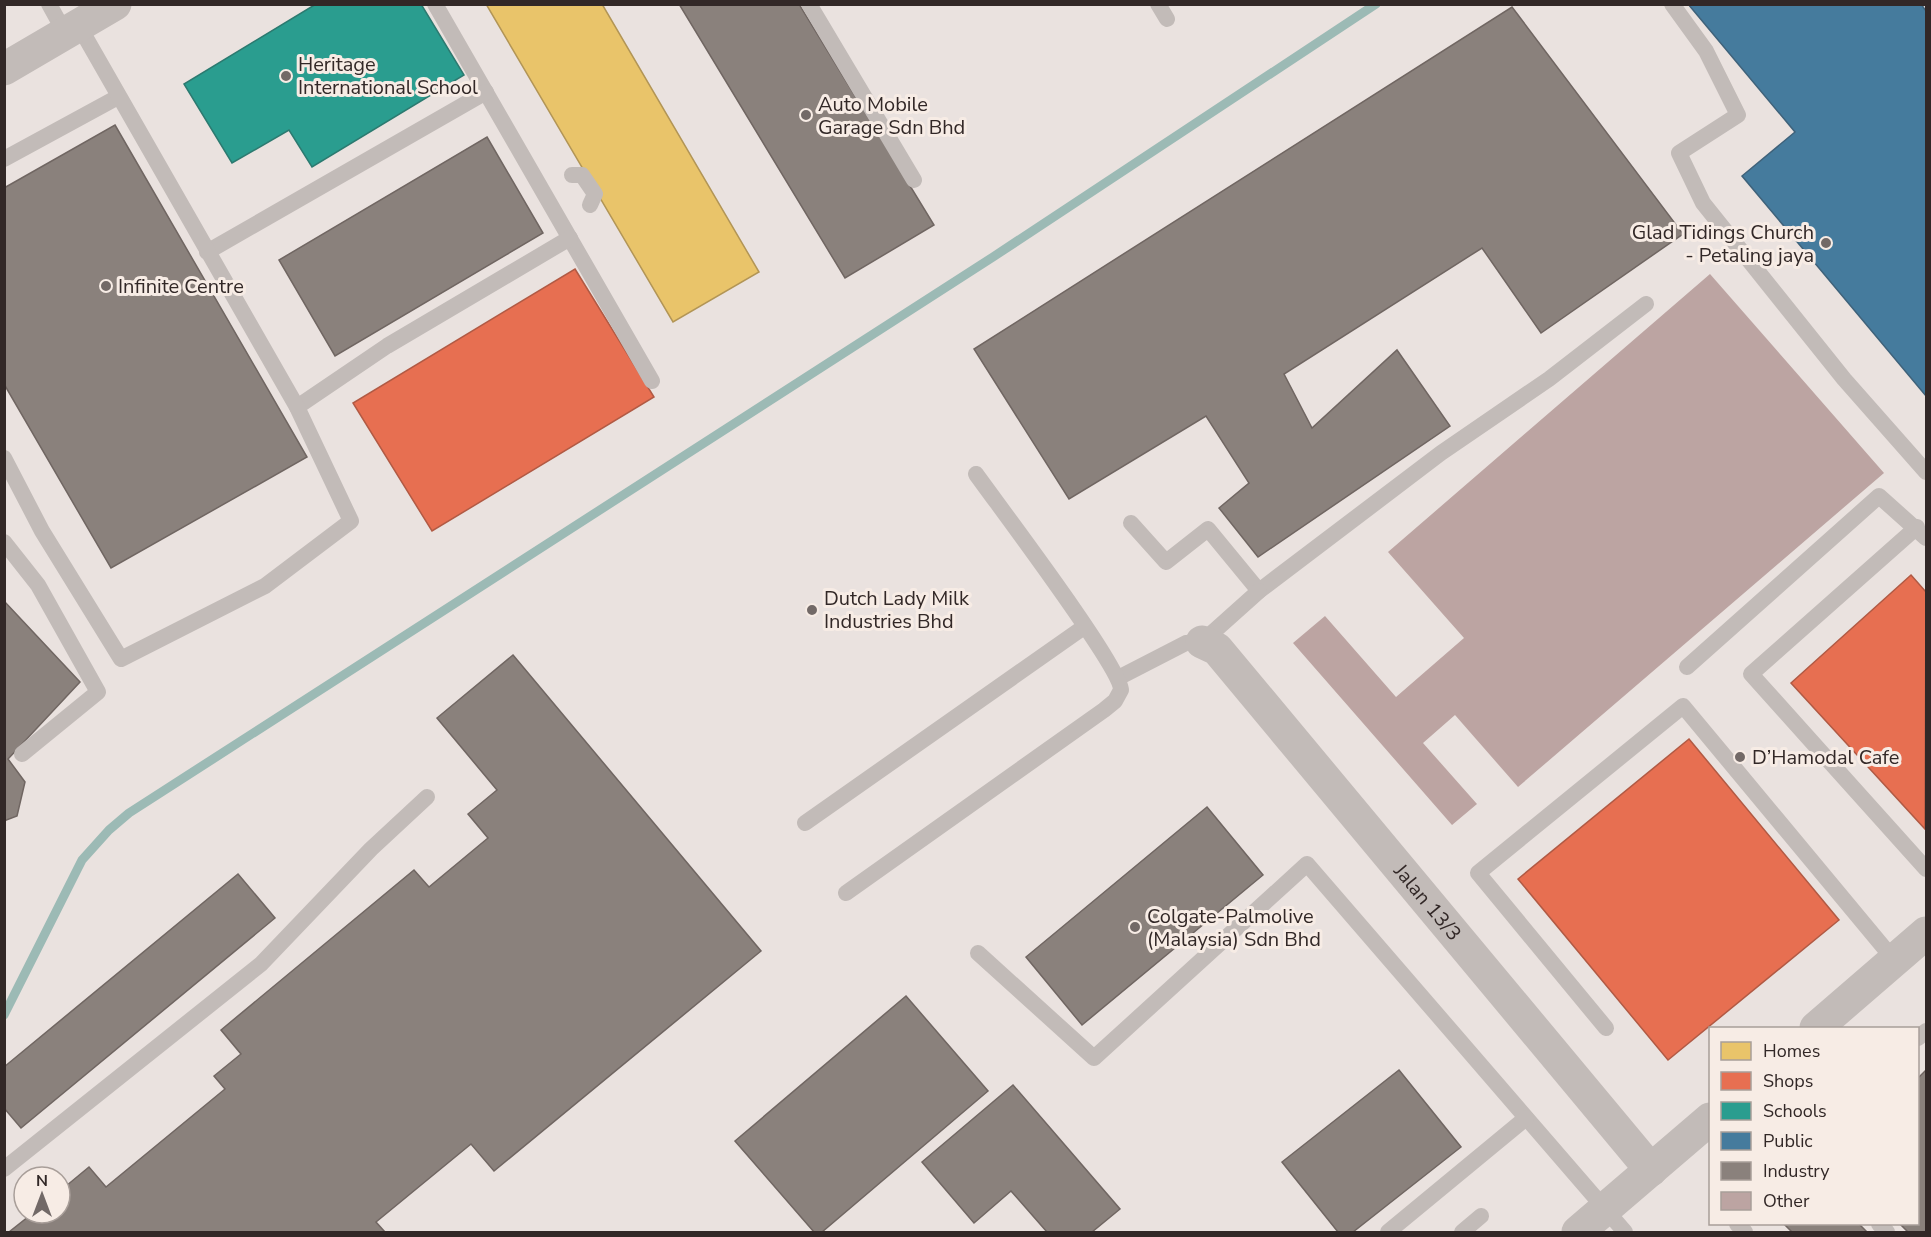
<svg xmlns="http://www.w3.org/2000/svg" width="1931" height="1237" viewBox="0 0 1931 1237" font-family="'Nunito Sans',sans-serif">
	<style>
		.homes { fill: #e9c46a; stroke: #b29556; stroke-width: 1.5 }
		.shops { fill: #e76f51; stroke: #b15a44; stroke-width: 1.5 }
		.schools { fill: #2a9d8f; stroke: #2c7a70; stroke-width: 1.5 }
		.public { fill: #457b9d; stroke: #3f627a; stroke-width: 1.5 }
		.industry { fill: #8a817c; stroke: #706662; stroke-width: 1.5 }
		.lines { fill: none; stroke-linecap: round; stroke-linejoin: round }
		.stream { stroke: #9cbab5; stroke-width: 9 }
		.building { fill: #bca4a2 }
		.service { stroke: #c2bbb8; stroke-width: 16 }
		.minor { stroke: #c2bbb8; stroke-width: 33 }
		.poi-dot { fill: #726967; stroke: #f7ece5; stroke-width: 2 }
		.labels { text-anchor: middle; stroke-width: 6; stroke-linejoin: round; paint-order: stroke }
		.poi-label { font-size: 20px; fill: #322827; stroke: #f7ece5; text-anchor: start }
		.street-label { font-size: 20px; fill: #322827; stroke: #f7ece5 }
	</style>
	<rect width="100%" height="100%" fill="#eae2df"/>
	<!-- homes -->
	<polygon class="homes" points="486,4 602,4 759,272 673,322"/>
	<!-- shops -->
	<g class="shops">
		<polygon points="575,269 654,397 432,531 353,403"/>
		<polygon points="1911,575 1926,592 1925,829 1791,683"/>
		<polygon points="1689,739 1839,920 1668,1060 1518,879"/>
	</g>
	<!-- schools -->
	<polygon class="schools" points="316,4 421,4 464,75 312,167 289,130 232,163 184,84"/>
	<!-- public -->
	<polygon class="public" points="1688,4 1921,4 1926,11 1926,396 1742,176 1795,132"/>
	<!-- industry -->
	<g class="industry">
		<polygon points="679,4 799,4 934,225 845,278"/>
		<polygon points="1512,7 1683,234 1541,333 1482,248 1284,374 1312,428 1397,350 1450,426 1258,557 1219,508 1249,483 1206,416 1069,499 974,349"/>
		<polygon points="115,125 307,457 111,568 4,384 4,188"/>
		<polygon points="487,137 543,233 335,356 279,260"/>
		<polygon points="4,601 80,682 8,759 25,782 17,816 4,821"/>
		<polygon points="513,655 761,951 494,1171 471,1144 376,1222 385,1232 9,1232 33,1213 60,1213 60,1191 89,1167 106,1187 225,1089 214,1076 241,1054 221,1030 414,870 429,887 488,838 468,814 497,790 437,718"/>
		<polygon points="1207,807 1263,875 1082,1025 1026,957"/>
		<polygon points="238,874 275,918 21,1128 4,1108 4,1067"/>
		<polygon points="906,996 988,1091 822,1232 814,1232 735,1141"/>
		<polygon points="1399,1070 1461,1147 1353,1232 1338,1232 1282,1162"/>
		<polygon points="1926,1070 1926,1232 1908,1232 1900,1224 1918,1224 1918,1078"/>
		<polygon points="1013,1085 1120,1209 1092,1232 1047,1232 1011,1191 974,1223 922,1162"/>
		<polygon points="1784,1224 1859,1224 1867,1232 1792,1232"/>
	</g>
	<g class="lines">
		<!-- stream -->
		<polyline class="stream" points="4,1015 82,860 109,830 129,813 993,257 1376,4"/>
	</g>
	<!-- building -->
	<polygon class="building" points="1710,274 1884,473 1518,787 1455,715 1423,743 1477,804 1452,825 1293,643 1325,616 1396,697 1464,638 1388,552"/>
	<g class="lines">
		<!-- service -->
		<g class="service">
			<polyline points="49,4 65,33"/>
			<polyline points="435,4 652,381"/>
			<polyline points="809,4 914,180"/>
			<polyline points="1158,4 1167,19"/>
			<polyline points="1672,4 1706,51 1738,115 1679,153 1703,203 1844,379 1926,472"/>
			<polyline points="4,159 118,97"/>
			<polyline points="572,175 582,175 595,194 590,205"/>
			<polyline points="207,252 486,92"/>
			<polyline points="297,407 387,346 570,238"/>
			<polyline points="4,458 42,531 121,659 265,586 351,521 297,407 79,26"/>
			<polyline points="1131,523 1166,562 1208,529 1259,591 1441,453 1549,379 1646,304"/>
			<polyline points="1917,527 1751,674 1926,869"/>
			<polyline points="4,542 38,585 98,692 22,754"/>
			<polyline points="1687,667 1879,496 1926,538"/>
			<polyline points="1118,678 1186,643 1202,642 1259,591"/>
			<polyline points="805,823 1084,627"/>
			<path d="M846,893L1104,710L1115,701L1121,690C1121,667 998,505 976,474"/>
			<polyline points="978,953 1094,1058 1307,864 1625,1232"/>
			<polyline points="1606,1028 1478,873 1683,706 1895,961"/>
			<polyline points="1918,1038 1926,1031"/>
			<polyline points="4,1169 261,964 371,849 427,797"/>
			<polyline points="1737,1224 1745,1232"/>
			<polyline points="1879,1224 1887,1232"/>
			<polyline points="1388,1232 1526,1118"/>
			<polyline points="1462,1232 1481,1216"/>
		</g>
		<!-- minor -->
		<g class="minor">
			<polyline points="4,69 115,4"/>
			<path id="s1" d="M1202,642L1217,649L1651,1170"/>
			<polyline points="1816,1028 1926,933"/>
			<polyline points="1578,1232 1710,1119"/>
		</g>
	</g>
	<!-- markers -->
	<g class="poi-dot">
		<circle cx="286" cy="76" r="6"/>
		<circle cx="806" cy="115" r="6"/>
		<circle cx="1826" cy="243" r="6"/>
		<circle cx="106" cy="286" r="6"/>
		<circle cx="812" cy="610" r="6"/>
		<circle cx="1740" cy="757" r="6"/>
		<circle cx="1135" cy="927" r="6"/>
	</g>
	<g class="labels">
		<!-- poi labels -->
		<g class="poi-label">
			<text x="298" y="71">Heritage<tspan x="298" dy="23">International School</tspan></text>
			<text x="818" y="111">Auto Mobile<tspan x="818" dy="23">Garage Sdn Bhd</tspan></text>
			<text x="1814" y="239" text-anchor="end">Glad Tidings Church<tspan x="1814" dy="23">- Petaling jaya</tspan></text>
			<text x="118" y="293">Infinite Centre</text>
			<text x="824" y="605">Dutch Lady Milk<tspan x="824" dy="23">Industries Bhd</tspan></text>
			<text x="1752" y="764">D’Hamodal Cafe</text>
			<text x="1147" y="923">Colgate-Palmolive<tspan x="1147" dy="23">(Malaysia) Sdn Bhd</tspan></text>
		</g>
		<!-- street labels -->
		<g class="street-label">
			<text dy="7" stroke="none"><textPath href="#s1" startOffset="346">Jalan 13/3</textPath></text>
		</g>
	</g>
	<!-- border -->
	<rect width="1931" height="1237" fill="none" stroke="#322827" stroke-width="12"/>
	<!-- legend -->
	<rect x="1709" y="1027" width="210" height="198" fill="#f7ece5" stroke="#a89e99" stroke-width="1.5"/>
	<rect x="1721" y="1042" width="30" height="18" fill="#e9c46a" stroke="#a89e99" stroke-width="1.5"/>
	<text x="1763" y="1057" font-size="18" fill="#322827">Homes</text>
	<rect x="1721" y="1072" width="30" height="18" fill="#e76f51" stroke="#a89e99" stroke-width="1.5"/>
	<text x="1763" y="1087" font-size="18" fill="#322827">Shops</text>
	<rect x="1721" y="1102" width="30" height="18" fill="#2a9d8f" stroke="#a89e99" stroke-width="1.5"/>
	<text x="1763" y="1117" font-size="18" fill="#322827">Schools</text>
	<rect x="1721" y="1132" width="30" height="18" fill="#457b9d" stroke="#a89e99" stroke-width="1.5"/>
	<text x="1763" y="1147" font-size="18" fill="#322827">Public</text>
	<rect x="1721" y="1162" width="30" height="18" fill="#8a817c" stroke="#a89e99" stroke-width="1.5"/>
	<text x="1763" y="1177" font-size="18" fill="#322827">Industry</text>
	<rect x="1721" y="1192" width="30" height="18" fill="#bca4a2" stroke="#a89e99" stroke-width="1.5"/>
	<text x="1763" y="1207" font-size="18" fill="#322827">Other</text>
	<!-- north arrow -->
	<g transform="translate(42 1195)"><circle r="28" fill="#f7ece5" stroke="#a89e99" stroke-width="1.5"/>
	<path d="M0-4.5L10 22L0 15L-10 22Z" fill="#726967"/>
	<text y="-9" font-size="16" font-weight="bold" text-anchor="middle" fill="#322827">N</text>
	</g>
</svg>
